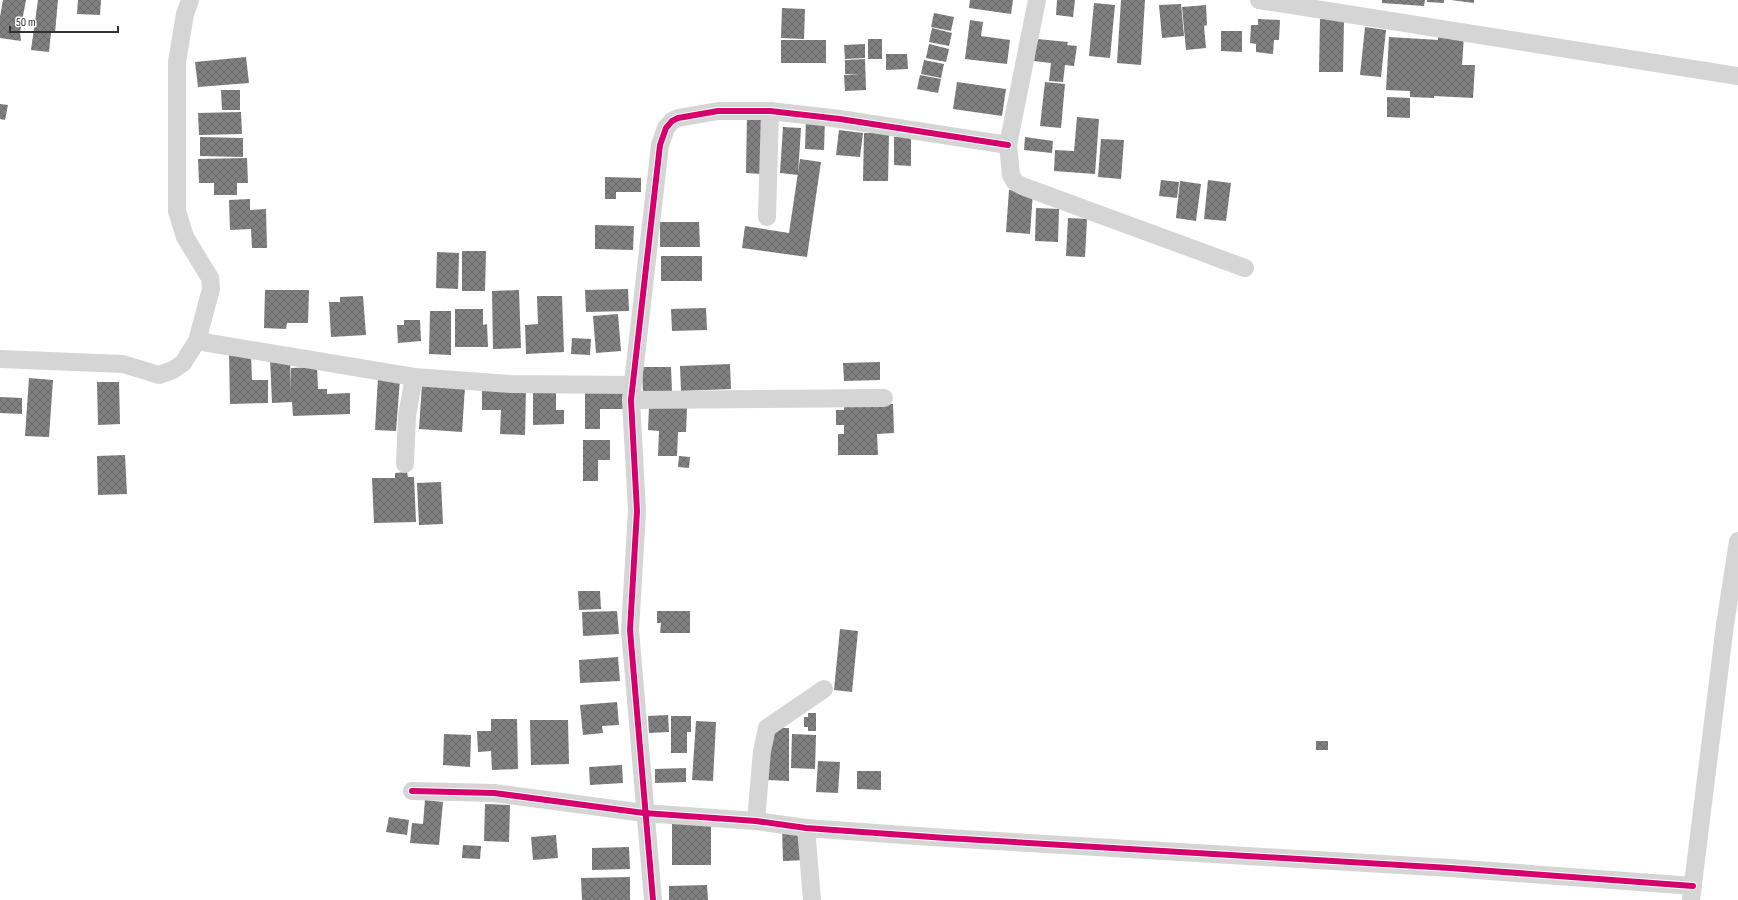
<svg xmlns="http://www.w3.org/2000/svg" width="1738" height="900" viewBox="0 0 1738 900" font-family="'Sofia Sans Condensed',sans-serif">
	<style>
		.building { fill: url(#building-cross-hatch) }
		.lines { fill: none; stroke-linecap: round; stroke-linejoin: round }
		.minor { stroke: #d5d5d5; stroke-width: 18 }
		.cycleway-casing { stroke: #fff; stroke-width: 8 }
		.cycleway { stroke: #d6006c; stroke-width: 6 }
	</style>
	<defs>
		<pattern id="building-cross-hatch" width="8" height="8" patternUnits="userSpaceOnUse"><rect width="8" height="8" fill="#808080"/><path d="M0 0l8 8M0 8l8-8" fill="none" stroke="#696969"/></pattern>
	</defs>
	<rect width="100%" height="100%" fill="#fff"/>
	<!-- building -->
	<g class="building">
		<polygon points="3,0 26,0 20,32 21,41 0,38 0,17"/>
		<polygon points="38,0 58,0 55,33 51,33 49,52 31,50"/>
		<polygon points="78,0 101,0 100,15 77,14"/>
		<polygon points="970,0 1013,0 1011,14 969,8"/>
		<polygon points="1057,0 1075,0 1073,17 1056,15"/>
		<polygon points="1121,0 1145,0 1141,65 1117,63"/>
		<polygon points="1382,0 1425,0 1424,6 1382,3"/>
		<polygon points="1427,0 1444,0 1444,3 1427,2"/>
		<polygon points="1451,0 1474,0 1474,3"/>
		<polygon points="1094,3 1115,5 1110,58 1089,56"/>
		<polygon points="1181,4 1184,36 1162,38 1159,5"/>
		<polygon points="1206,5 1207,25 1204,26 1206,48 1186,50 1182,7"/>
		<polygon points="782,8 805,9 804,39 781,38"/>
		<polygon points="934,13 954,17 951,31 931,27"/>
		<polygon points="1258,19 1280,20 1279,40 1274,40 1273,54 1256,52 1256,44 1250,43 1251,25 1258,25"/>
		<polygon points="1320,19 1344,19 1343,72 1319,72"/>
		<polygon points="970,20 983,22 981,36 1010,40 1007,64 965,59"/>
		<polygon points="1365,27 1386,30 1381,77 1360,75"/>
		<polygon points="932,28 952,33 949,46 929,42"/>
		<polygon points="1221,31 1242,31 1242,52 1221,51"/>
		<polygon points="1438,34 1464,36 1462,65 1475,65 1473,98 1434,96 1434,98 1410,97 1410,91 1386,90 1389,37 1438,40"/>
		<rect x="868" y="39" width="14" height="20"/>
		<polygon points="1037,39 1068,42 1067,45 1077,46 1074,66 1065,65 1063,82 1049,81 1051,63 1034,61"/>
		<rect x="781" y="40" width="45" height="23"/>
		<polygon points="865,44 865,58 845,59 844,45"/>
		<polygon points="929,44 949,49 946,62 926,58"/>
		<polygon points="886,54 907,54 908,69 886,70"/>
		<polygon points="246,57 249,83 198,87 195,62"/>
		<polygon points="865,59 866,90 845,91 844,75 860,74 845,74 845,60"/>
		<polygon points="924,60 944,64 941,78 921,74"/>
		<polygon points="920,75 941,79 938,93 917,89"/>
		<polygon points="957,82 1006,89 1002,116 953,109"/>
		<polygon points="1045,82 1065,84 1061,128 1040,126"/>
		<polygon points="221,90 240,90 240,110 222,110"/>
		<polygon points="1387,97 1410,98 1410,118 1387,117"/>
		<polygon points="0,104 8,105 5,120 0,119"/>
		<polygon points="241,112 242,134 199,135 198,113"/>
		<polygon points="747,113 763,113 762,174 746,173"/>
		<polygon points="1077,117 1099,119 1095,174 1054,171 1055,150 1074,151"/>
		<polygon points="806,118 825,119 824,150 805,149"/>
		<polygon points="783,127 801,128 798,175 780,173"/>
		<polygon points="839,130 863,133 860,157 836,155"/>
		<polygon points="864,133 889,133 888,181 863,181"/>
		<polygon points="200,137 243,138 243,157 200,156"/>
		<polygon points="894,137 911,137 911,166 894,165"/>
		<polygon points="1025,137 1053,141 1052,153 1024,150"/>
		<polygon points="1101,139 1124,140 1121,179 1098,177"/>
		<polygon points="247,158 248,183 237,183 237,195 214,195 214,183 199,183 198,159"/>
		<polygon points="800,159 821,162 807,257 742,248 745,226 789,233"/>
		<polygon points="605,177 641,178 641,192 616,192 616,199 605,199"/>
		<polygon points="1161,180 1179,182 1177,198 1159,196"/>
		<polygon points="1208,180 1231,183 1226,221 1204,219"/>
		<polygon points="1180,181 1201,184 1196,221 1176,218"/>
		<polygon points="1009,190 1033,192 1030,234 1006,232"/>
		<polygon points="250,199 250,210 266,209 267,248 252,248 251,229 230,230 229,200"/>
		<polygon points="1036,208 1059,209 1058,242 1035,241"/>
		<polygon points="1068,218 1087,219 1085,257 1066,256"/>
		<polygon points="660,222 699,222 700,247 660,247"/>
		<polygon points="595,225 634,226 633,250 595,249"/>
		<polygon points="462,251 486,251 485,291 462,291"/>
		<polygon points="437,252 459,253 458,289 436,288"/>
		<rect x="661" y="256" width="41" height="25"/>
		<polygon points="628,289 629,311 586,312 585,290"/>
		<polygon points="265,290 309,290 308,323 287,323 286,329 264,328"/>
		<polygon points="519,290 521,348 493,349 492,291"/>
		<polygon points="363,296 366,335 331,337 329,302 340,302 340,297"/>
		<polygon points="537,296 562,296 564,352 526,354 525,325 538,324"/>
		<polygon points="706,308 707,330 672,331 671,309"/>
		<polygon points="455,309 483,309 483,325 487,324 488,347 455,347"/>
		<polygon points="430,311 451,311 451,355 429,354"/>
		<polygon points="618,314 621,351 596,353 593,316"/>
		<polygon points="404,320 420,320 421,341 398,343 397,325 404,325"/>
		<polygon points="572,338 591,339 590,355 571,354"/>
		<polygon points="229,352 251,355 252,380 268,380 268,403 230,404"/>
		<polygon points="290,357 291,392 291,368 317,367 318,389 327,389 327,394 350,393 350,414 293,416 292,402 272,403 270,358"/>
		<polygon points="880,362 880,380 844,381 843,363"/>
		<polygon points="730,364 731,389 681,391 680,366"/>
		<polygon points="642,367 671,367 672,392 643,394"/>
		<polygon points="378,377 400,379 396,431 375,430"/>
		<polygon points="29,378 53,380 49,437 25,436"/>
		<polygon points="97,382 119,382 120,424 98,425"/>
		<polygon points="422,384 465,387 462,432 419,429"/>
		<polygon points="482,387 526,387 525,435 500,434 501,410 482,410"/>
		<polygon points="533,388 556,388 556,410 564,410 564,424 533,425"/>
		<polygon points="585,389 623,389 623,409 600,409 600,429 585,429"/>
		<polygon points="0,397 22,398 22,414 0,413"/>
		<polygon points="893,404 894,433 877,434 878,455 838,455 838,434 844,434 844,425 836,425 836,410 844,410 844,405"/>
		<polygon points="649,407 687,408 686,432 678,432 677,456 658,456 659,431 648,430"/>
		<polygon points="583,440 610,440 610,460 598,460 598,481 583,481"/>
		<polygon points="125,455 127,494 98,495 97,456"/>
		<polygon points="679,456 690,457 689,468 678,467"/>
		<polygon points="407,472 408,477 414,477 416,522 374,523 372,478 395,478 395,473"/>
		<polygon points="441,482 443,524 419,525 417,483"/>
		<polygon points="578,591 600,591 601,609 579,610"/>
		<polygon points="617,611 619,634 583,636 582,612"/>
		<polygon points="657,611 690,611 690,633 660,633 661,623 657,623"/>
		<polygon points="840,629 858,631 852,692 834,690"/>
		<polygon points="618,657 620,681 580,683 579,660"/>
		<polygon points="617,702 619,725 602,726 603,733 583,735 580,705"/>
		<polygon points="808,713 816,713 816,731 808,731 808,727 804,727 804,717 808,717"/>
		<polygon points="668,715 669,732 649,733 648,716"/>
		<polygon points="671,716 691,716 691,732 687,732 687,753 671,753"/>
		<polygon points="491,719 517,719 518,769 492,770 491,751 478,752 477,731 491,731"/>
		<polygon points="530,720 568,720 569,764 531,765"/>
		<polygon points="696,721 716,722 713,781 692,780"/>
		<polygon points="769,728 789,728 789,781 768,780"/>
		<polygon points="444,734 471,735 470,767 443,765"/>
		<polygon points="792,734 816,735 815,769 791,768"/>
		<rect x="1316" y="741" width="12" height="9"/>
		<polygon points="818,761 840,762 838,793 816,792"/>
		<polygon points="622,765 623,783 590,785 589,767"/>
		<polygon points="686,768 686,782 655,783 655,769"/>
		<polygon points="857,771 881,771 881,790 857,789"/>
		<polygon points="425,800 443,802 439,845 410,843 412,823 423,824"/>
		<polygon points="485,804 510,805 509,842 484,841"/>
		<polygon points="389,817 409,820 407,835 386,832"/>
		<rect x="672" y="823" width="39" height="42"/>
		<polygon points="805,828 807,860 783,861 782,829"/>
		<polygon points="556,835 558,858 533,860 531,837"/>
		<polygon points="463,845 481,846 480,859 462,858"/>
		<polygon points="629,847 630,869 592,870 592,848"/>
		<polygon points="630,877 630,900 582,900 581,878"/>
		<polygon points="707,885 708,900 669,900 669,886"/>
	</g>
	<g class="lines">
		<!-- minor -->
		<g class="minor">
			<polyline points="1037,0 1008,145 1011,175 1015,182 1022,186 1245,268"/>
			<polyline points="1259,0 1738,76"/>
			<polyline points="767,217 770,111"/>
			<polyline points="197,341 414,377 511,384 632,385"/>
			<polyline points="0,359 123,364 159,375 173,370 183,363 197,341 211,289 210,278 185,237 177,211 177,62 185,14 190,0"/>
			<polyline points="631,400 884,398"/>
			<polyline points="405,464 407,416 414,377"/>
			<polyline points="412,791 494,793 644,813 756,821 806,828 946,838 1450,868 1693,886"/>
			<polyline points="756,821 762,751 767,728 824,689"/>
			<polyline points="806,828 812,900"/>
			<polyline points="653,900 630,630 637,511 631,400 660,145 666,128 672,121 678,118 718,111 770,111 840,119 1008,145"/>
			<polyline points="1691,900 1725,625 1738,541"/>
		</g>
		<!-- cycleway casing -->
		<g class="cycleway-casing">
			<g id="cycleway">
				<polyline points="412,791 494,793 644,813 756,821 806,828 946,838 1450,868 1693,886"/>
				<polyline points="653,900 630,630 637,511 631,400 660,145 666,128 672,121 678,118 718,111 770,111 840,119 1008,145"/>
			</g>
		</g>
		<!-- cycleway -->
		<use href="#cycleway" class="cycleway"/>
	</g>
	<!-- scale -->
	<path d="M10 26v6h108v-6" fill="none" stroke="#313131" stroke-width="2"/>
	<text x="16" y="26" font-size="12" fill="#313131" stroke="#ffffff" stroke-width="3" paint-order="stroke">50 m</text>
</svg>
